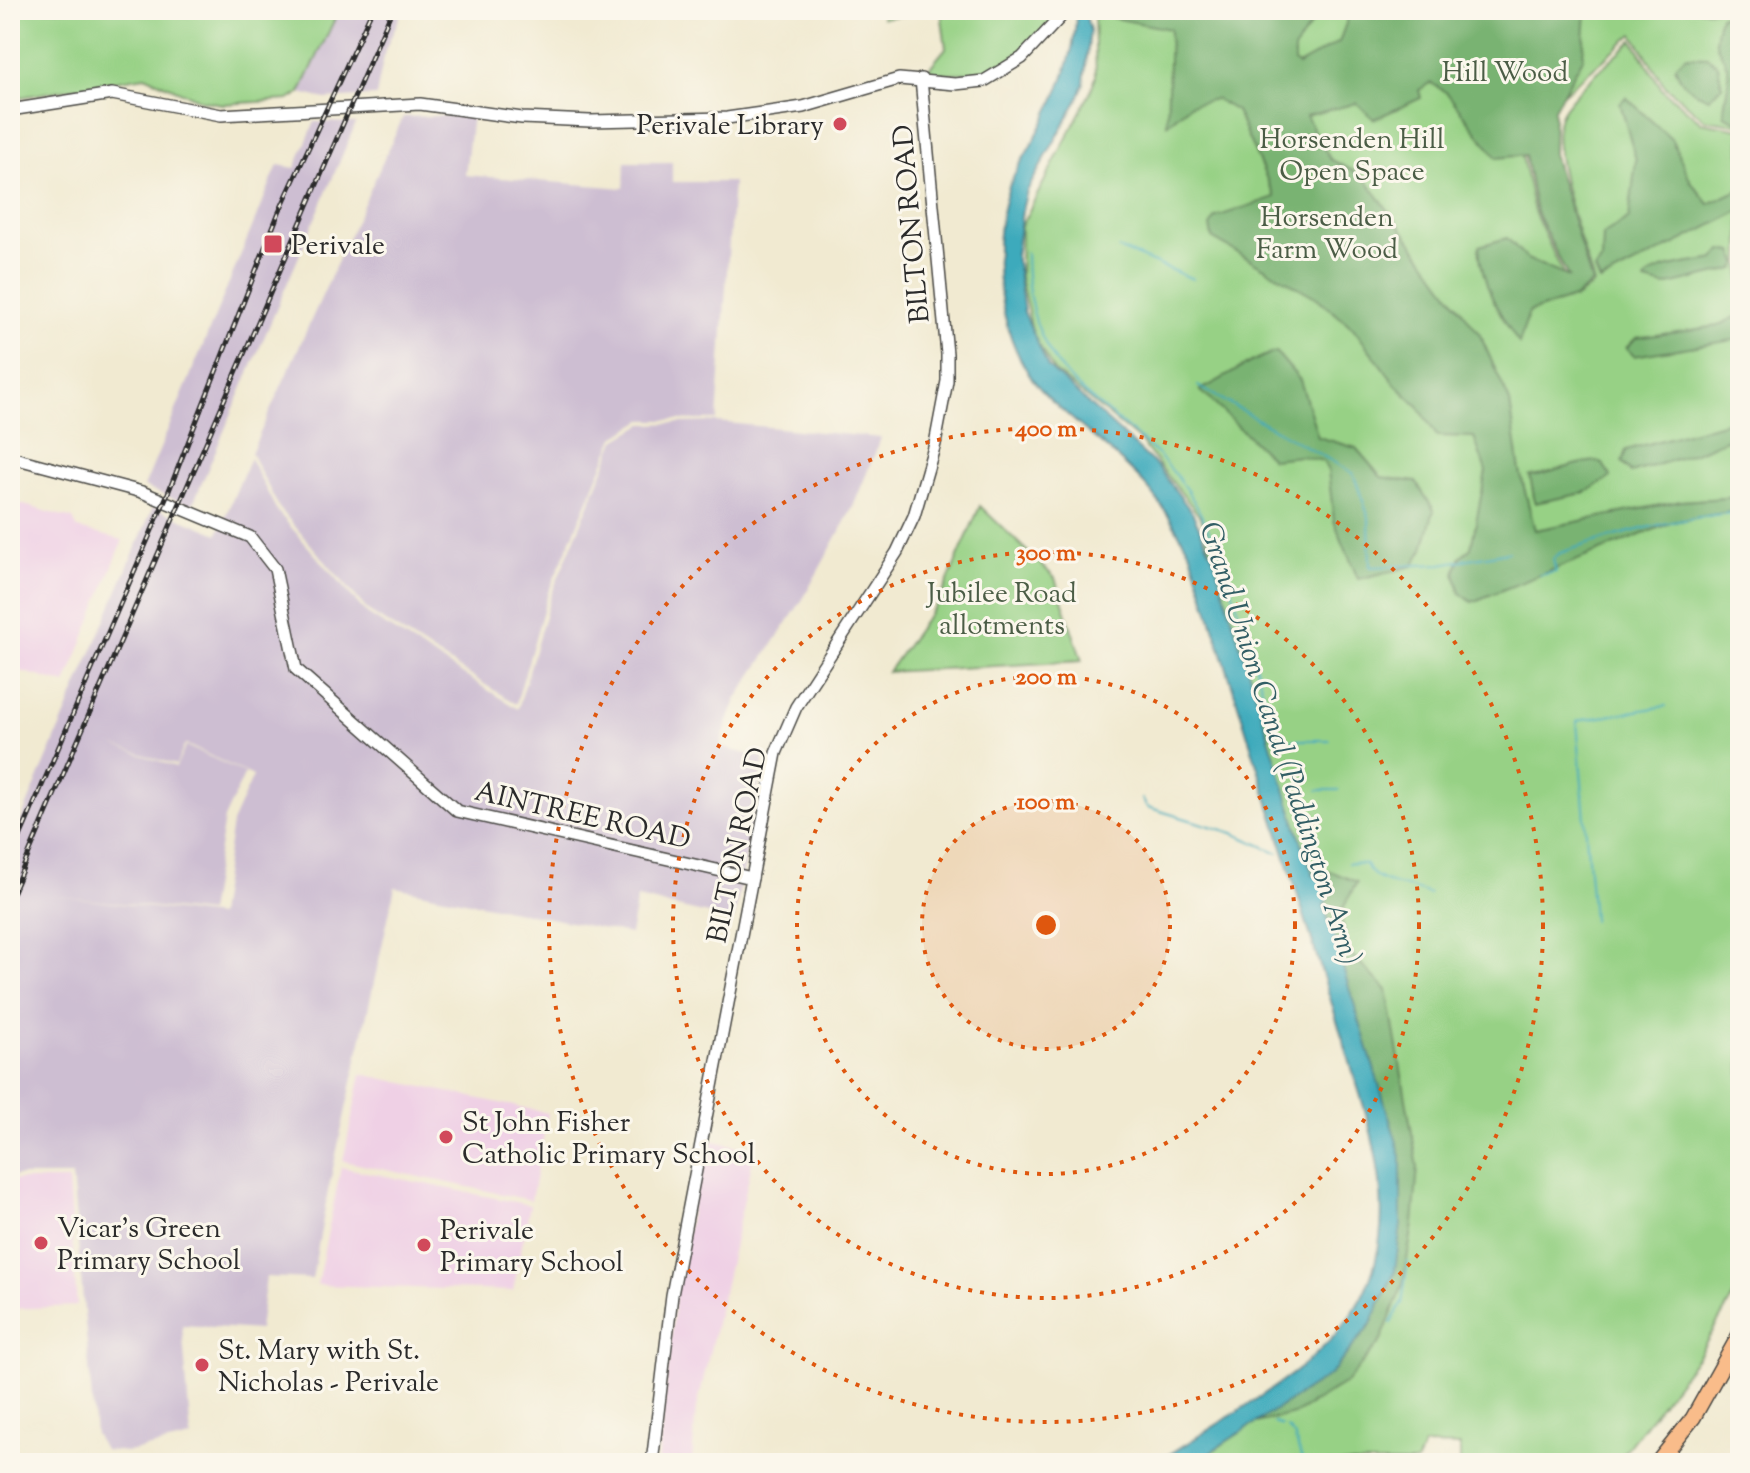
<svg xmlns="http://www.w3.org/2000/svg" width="1750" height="1473" viewBox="0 0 1750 1473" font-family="'Sorts Mill Goudy',serif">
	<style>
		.built { fill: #efd0e5 }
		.industrial { fill: #cdbed2; fill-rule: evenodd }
		.green { fill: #97d185; stroke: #617e58; stroke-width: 2 }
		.forest { fill: #79b372; stroke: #526f4e; stroke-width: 2 }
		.water { fill: #3daabc; stroke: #346a74; stroke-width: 2 }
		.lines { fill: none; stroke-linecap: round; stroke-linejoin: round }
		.stream { stroke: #3daabc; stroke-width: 2 }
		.tertiary-casing { stroke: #494844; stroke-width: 14 }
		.primary-casing { stroke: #494844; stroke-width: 17 }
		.tertiary { stroke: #fff; stroke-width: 11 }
		.primary { stroke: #f9bc8a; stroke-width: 14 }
		.rail-casing { stroke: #2b2b2b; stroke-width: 5 }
		.rail { stroke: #fbf7ec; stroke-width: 2; stroke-dasharray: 6; stroke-linecap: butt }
		.ring { fill: none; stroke: #df570e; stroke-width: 4; stroke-dasharray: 4 8 }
		.poi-dot { fill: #d1495b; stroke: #fbf7ec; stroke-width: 3 }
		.labels { text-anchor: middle; stroke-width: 6; stroke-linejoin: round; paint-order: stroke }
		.park-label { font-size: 28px; fill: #4b5d46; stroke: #fbf7ec }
		.poi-label { font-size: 28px; fill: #2b2b2b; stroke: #fbf7ec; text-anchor: start }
		.street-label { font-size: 28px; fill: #2b2b2b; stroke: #fbf7ec }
		.water-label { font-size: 30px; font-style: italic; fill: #325e65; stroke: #fbf7ec }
		.centre { fill: #df570e; stroke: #fbf7ec; stroke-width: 4 }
		.ring-label { font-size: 24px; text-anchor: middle; font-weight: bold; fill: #df570e; stroke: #fbf7ec; stroke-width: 6; stroke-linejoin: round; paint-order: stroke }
	</style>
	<rect width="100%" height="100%" fill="#fbf7ec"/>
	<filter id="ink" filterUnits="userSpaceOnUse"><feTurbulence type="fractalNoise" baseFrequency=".0125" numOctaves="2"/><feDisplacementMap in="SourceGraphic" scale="16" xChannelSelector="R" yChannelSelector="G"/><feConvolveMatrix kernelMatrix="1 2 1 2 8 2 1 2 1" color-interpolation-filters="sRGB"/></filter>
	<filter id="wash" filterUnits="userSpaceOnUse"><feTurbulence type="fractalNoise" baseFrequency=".006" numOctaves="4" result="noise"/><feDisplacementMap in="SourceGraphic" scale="32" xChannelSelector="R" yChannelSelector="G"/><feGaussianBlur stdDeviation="1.8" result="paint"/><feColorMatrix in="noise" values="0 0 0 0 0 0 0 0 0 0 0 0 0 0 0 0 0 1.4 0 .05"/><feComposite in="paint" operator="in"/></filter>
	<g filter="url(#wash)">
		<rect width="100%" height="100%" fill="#f1ead1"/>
		<!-- built -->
		<g class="built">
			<polygon points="10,501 73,519 78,529 123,540 66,684 10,668"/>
			<polygon points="361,1074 548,1113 531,1200 343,1161"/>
			<polygon points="705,1139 755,1150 695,1417 692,1463 658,1463 676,1291"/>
			<polygon points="341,1167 530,1205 513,1291 317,1285"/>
			<polygon points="10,1180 68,1180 77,1306 10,1309"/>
		</g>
		<!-- industrial -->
		<g class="industrial">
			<polygon points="339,10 403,10 385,50 376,96 325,99 300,93"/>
			<polygon points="472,115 465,175 624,188 625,162 672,162 672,182 733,182 717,420 643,420 615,437 548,593 516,704 369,612 279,508 251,453 403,117"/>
			<polygon points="315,122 356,123 192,506 144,487 278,165 295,168"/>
			<path d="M716,422L881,438L853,507L803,599L737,698L728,721L720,747L764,758L734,920L637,898L630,934L395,887L328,1191L312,1279L266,1277L259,1330L182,1325L191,1438L128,1452L104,1450L95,1434L72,1176H10V846L153,507L218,534L250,458L277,511L367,614L518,709L551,595L616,440L643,424ZM110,744L176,765L185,744L253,776L232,823L218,916L40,894L208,913L224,819L245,773L186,746L176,767Z"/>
		</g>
		<!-- green -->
		<g class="green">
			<polygon points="10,10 339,10 300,93 289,100 223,104 203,101 145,76 10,99"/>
			<path d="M880,10H1062C1012,64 1003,78 926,72L946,48L941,11L882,18Z"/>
			<path d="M1112,10H1740V125L1704,119L1665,86L1633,34L1551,104L1507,147L1522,156L1534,212L1575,299L1594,284C1584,248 1547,149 1560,116C1568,96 1616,55 1633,40L1662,89L1701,122L1740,129V497L1681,501L1535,531L1542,572L1673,522L1740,510V1285L1698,1356L1616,1463H1460V1446L1424,1445L1416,1463H1196L1334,1366L1370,1326L1397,1253L1400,1184L1322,912L1329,883L1309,870L1201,518L1140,441L1054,371L1033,335L1020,277L1021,226L1089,95L1096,76L1094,17L1111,15Z"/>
			<polygon points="980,506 1055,578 1082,661 888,672 941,597"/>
		</g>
		<!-- forest -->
		<g class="forest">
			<path d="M1114,10H1307L1312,23L1294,50V62L1298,65L1339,42L1351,10H1586L1583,58L1554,109L1553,154L1592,283L1574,298L1529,312L1519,344C1499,313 1481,284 1479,246L1507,238L1527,259L1568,277L1536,212L1525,155L1497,158L1447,93L1431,83L1419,90L1421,98L1374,119L1357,103L1306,116L1330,159L1363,176L1480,335L1510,402L1520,471L1535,530L1681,501L1740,497V510L1673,522L1472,602L1460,593L1455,573L1460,558L1471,548L1486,471L1474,437L1437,436L1418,406L1396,385L1353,328L1317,298L1212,238L1210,226L1216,217L1275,197L1236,111L1215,99L1190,105L1167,124L1170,29L1113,18Z"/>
			<path d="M1734,15L1740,19V123L1724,115C1723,101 1731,82 1728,70C1719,41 1710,52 1720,16Z"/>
			<path d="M1686,56L1708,57L1718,65L1722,86L1709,98C1691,91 1680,85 1675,66Z"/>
			<polygon points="1626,97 1672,140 1691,182 1709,204 1740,189 1740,211 1600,282 1595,270 1602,260 1603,235 1629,218 1636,160 1620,103"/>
			<path d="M1722,250L1733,252L1738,262L1735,269L1665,286L1645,281C1651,265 1697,263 1715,259Z"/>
			<polygon points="1735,317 1740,318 1740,339 1634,356 1626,348 1636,338 1718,326"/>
			<path d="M1276,352L1300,380L1318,437L1356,448L1381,477L1416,482L1434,510L1423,549L1413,566L1358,579L1334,521L1328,471L1323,461L1301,456L1272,459L1200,390C1227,378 1248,360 1276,352Z"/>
			<polygon points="1740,418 1740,434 1695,453 1631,473 1622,462 1626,450"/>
			<path d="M1597,461L1603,464L1611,477L1584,493L1535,503L1530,476C1554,474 1573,462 1597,461Z"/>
			<polygon points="1330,871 1357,882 1340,914 1349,952 1387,990 1418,1167 1413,1224 1403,1284 1381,1341 1347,1382 1294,1414 1256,1423 1334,1366 1370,1326 1397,1252 1400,1184 1322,912"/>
		</g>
		<!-- water -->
		<path class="water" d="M1076,10H1084L1090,30L1084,83L1077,101L1027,191L1022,210L1016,256L1024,312L1048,367L1158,467L1193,514L1213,557L1303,847L1313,874L1331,888L1324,906L1401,1156V1225L1395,1271L1371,1324L1330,1375L1193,1463H1156C1307,1365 1427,1321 1365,1110L1191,554C1178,531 1165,508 1148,488C1118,454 1080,428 1048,397C999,349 988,260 1006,196C1011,176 1023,160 1033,142C1055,101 1077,58 1076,10Z"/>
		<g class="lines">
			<!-- stream -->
			<g class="stream">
				<polyline points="1728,23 1740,91"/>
				<polyline points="1118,248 1193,279"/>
				<path d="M1026,253C1027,408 1136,398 1196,505C1236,579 1251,661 1279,741"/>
				<polyline points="1198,386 1353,473 1369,518 1370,567 1441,564 1508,552"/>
				<path d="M1540,575L1556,572L1553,559L1560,553C1620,533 1677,518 1740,512"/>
				<polyline points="1292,740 1330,740"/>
				<polyline points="1276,741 1285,740"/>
				<polyline points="1318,790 1339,790"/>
				<polyline points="1142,799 1147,807 1233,833 1278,853"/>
				<path d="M1348,863L1365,864C1377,887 1408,884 1429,894"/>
				<polyline points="1593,920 1577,721 1666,706"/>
				<polyline points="1391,1323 1402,1303 1408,1262"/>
				<polyline points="1274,1423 1282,1426"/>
				<polyline points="1287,1428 1294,1435 1303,1463"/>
			</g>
		</g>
	</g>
	<g filter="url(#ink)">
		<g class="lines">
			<!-- tertiary casing -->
			<g class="tertiary-casing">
				<g id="tertiary">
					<polyline points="10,110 112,94 221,115 420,104 522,118 590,121 727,118 803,107 899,79 955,84 984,81 1022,58 1067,10"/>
					<polyline points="10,457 142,492 250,537 275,569 296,669 457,811 752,878"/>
					<polyline points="652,1463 672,1295 776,753 796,707 897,552 914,516 935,444 947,381 947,354 921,79"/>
				</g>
			</g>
			<!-- primary casing -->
			<g class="primary-casing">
				<polyline id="primary" points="1657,1463 1693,1418 1740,1334"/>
			</g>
			<!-- tertiary -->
			<use href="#tertiary" class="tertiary"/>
			<!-- primary -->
			<use href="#primary" class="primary"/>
			<!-- rail casing -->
			<g class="rail-casing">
				<g id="rail">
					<polyline points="10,860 168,493 279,212 372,10"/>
					<polyline points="10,898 392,10"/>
				</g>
			</g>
			<!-- rail -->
			<use href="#rail" class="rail"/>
		</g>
	</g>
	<!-- distance rings -->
	<circle cx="1046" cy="925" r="124" fill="#df570e" fill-opacity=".12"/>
	<g class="ring">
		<circle cx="1046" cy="925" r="124"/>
		<circle cx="1046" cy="925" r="249"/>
		<circle cx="1046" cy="925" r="373"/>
		<circle cx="1046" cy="925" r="497"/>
	</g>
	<!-- markers -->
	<g class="poi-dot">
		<circle cx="840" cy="124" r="8"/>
		<rect x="263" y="234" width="20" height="20" rx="4"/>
		<circle cx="446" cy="1137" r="8"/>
		<circle cx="41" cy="1243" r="8"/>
		<circle cx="424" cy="1245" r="8"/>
		<circle cx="202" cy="1365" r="8"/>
	</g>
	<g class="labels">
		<!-- park labels -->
		<g class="park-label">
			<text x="1505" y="81">Hill Wood</text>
			<text x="1352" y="148">Horsenden Hill<tspan x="1352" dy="32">Open Space</tspan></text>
			<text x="1327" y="226">Horsenden<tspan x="1327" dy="32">Farm Wood</tspan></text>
			<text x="1002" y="602">Jubilee Road<tspan x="1002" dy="32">allotments</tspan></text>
		</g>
		<!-- poi labels -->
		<g class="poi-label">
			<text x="824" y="134" text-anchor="end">Perivale Library</text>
			<text x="291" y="254">Perivale</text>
			<text x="462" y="1131">St John Fisher<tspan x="462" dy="32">Catholic Primary School</tspan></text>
			<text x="57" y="1237">Vicar's Green<tspan x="57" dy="32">Primary School</tspan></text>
			<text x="440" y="1239">Perivale<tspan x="440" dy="32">Primary School</tspan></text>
			<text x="218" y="1359">St. Mary with St.<tspan x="218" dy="32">Nicholas - Perivale</tspan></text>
		</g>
		<!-- street labels -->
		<g class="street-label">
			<text transform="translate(910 224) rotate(-95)" y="10">BILTON ROAD</text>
			<text transform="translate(583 814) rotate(13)" y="10">AINTREE ROAD</text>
			<text transform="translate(736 845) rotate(-78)" y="10">BILTON ROAD</text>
		</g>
		<!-- water labels -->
		<g class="water-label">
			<text transform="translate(1281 743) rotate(72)" y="10">Grand Union Canal (Paddington Arm)</text>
		</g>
	</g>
	<circle cx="1046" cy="925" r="12" class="centre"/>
	<g class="ring-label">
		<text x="1046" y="436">400 m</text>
		<text x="1046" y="560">300 m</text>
		<text x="1046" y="684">200 m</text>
		<text x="1046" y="809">100 m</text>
	</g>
	<!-- margin -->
	<rect width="1750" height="1473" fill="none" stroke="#fbf7ec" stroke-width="40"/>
</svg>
